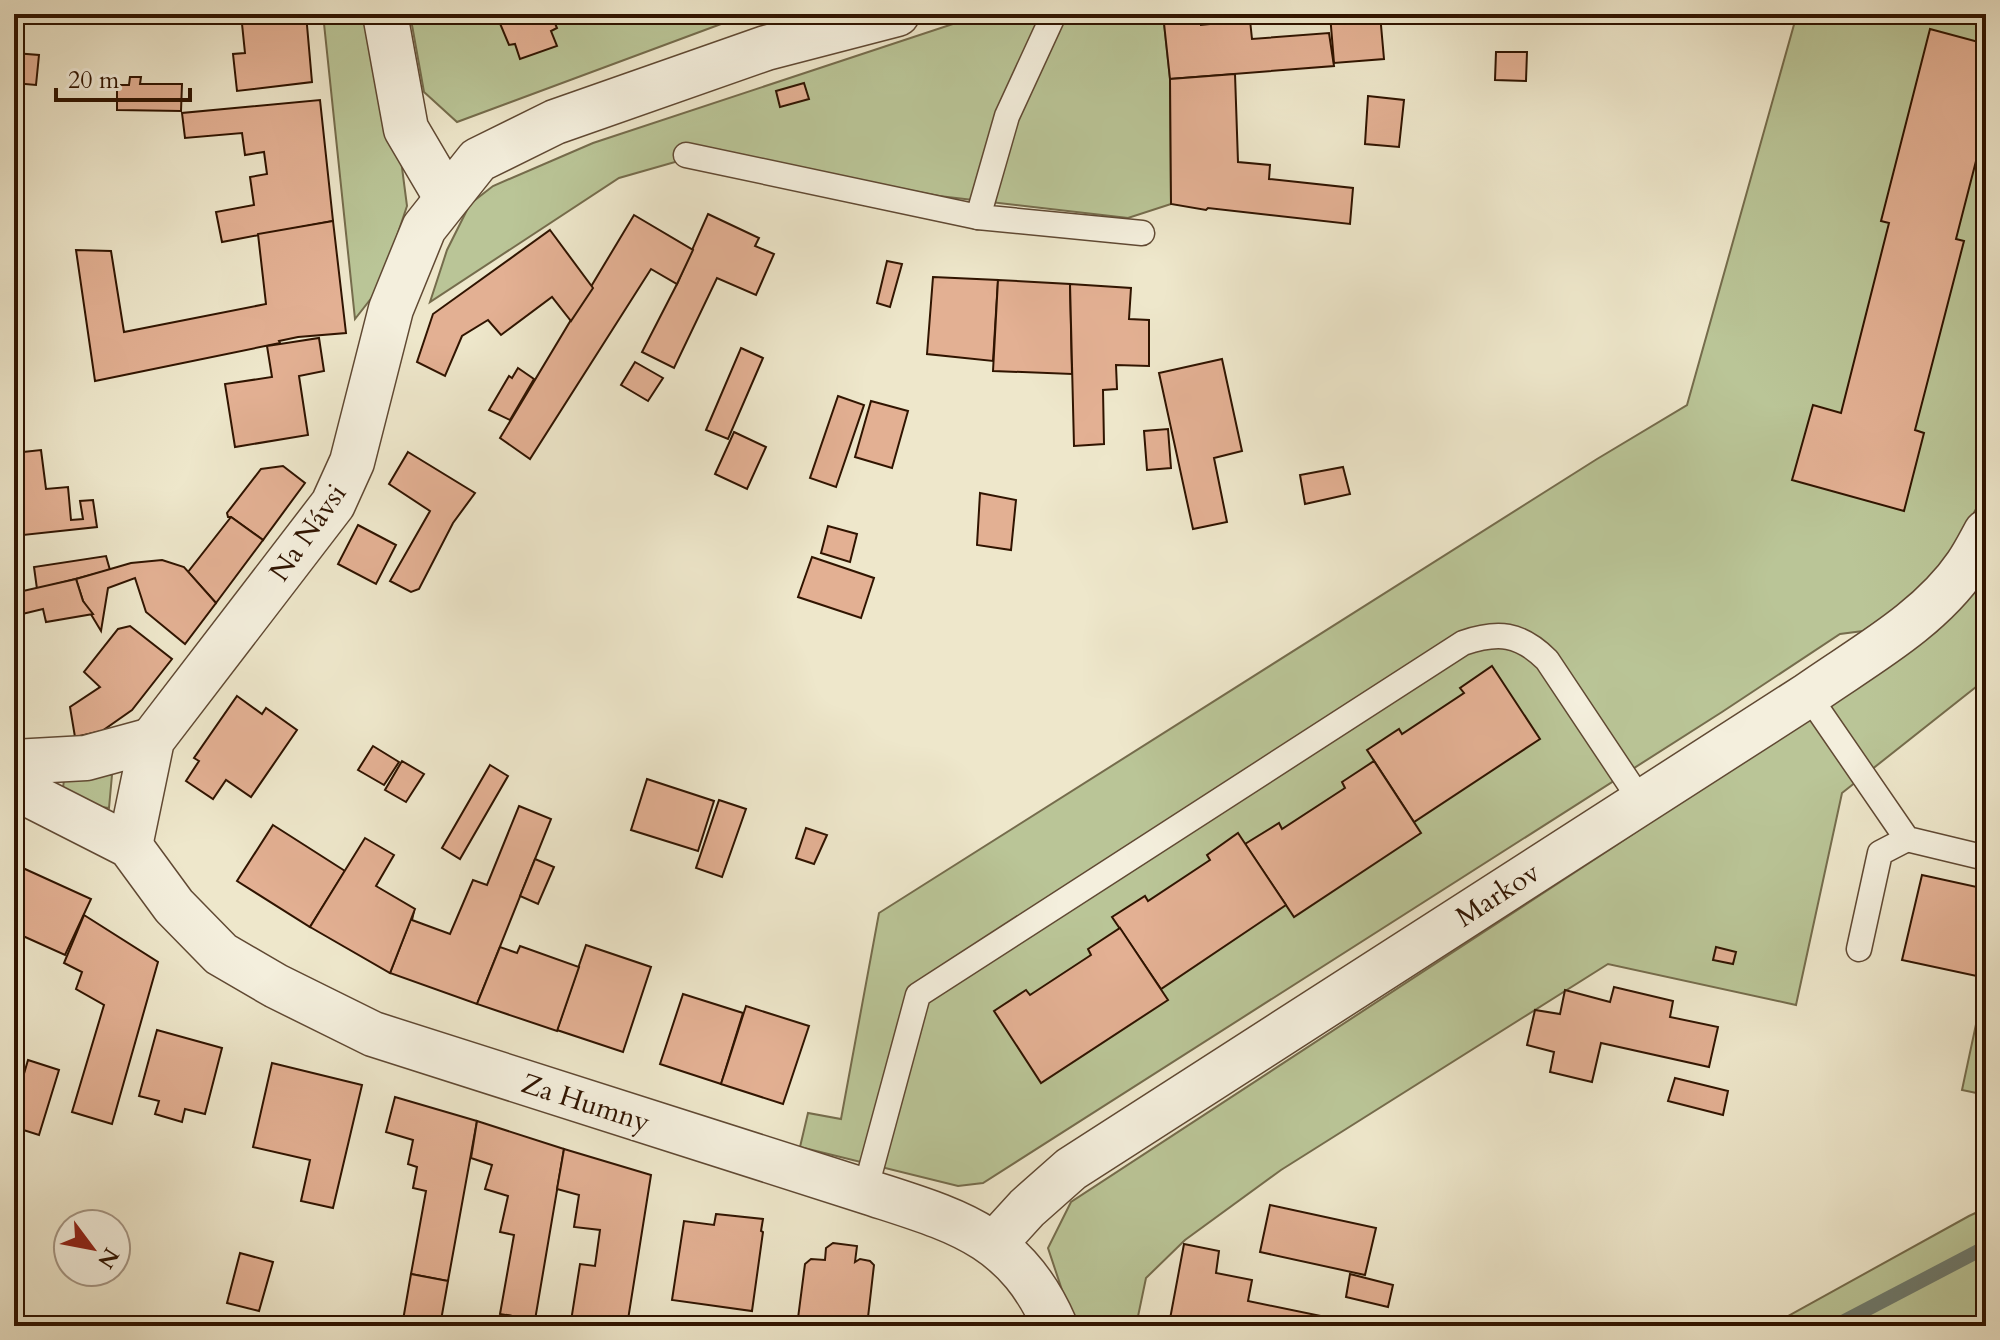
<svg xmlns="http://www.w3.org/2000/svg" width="2000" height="1340" viewBox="0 0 2000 1340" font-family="Cardo,serif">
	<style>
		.green { fill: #bac597; stroke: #756c4c; stroke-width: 2 }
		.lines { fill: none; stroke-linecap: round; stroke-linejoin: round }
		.stream { stroke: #6f7b6e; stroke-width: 14 }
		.building { fill: #e3b093; stroke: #301400; stroke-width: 2 }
		.service-casing { stroke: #604933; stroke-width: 27 }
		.minor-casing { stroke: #604933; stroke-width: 47 }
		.service { stroke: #f4efdd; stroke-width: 24 }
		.minor { stroke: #f4efdd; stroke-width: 44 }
		.labels { text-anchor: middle; stroke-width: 6; stroke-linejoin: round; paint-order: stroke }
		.street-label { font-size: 28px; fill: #301400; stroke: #f4efdd }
	</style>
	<rect width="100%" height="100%" fill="#eee7cb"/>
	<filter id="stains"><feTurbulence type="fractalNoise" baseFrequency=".0025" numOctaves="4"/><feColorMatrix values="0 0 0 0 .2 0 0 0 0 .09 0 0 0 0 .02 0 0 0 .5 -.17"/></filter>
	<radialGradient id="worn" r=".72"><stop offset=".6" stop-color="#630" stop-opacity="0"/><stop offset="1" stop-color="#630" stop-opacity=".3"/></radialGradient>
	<!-- green -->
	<g class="green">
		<polygon points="323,14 382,14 407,206 380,287 355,319"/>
		<polygon points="410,14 748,14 457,122 424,92"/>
		<polygon points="983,14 1163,14 1170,79 1171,204 1128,218 939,196 710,152 619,178 430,302 447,250 470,204 493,186 593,143"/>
		<polygon points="1797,14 1986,14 1986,483 1976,509 1956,545 1928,580 1905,602 1863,631 1840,634 1722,712 983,1183 958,1186 800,1147 808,1113 841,1119 879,913 1597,459 1687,405"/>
		<polygon points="1986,568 1986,679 1842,793 1796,1005 1608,964 1281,1170 1185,1240 1146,1278 1136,1326 1074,1326 1048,1248 1071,1202 1609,850 1937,631"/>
		<polygon points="78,772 112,775 109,808 75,804 62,796 64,780"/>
		<polygon points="1978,1015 1986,1016 1986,1095 1962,1090"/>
		<polygon points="1986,1208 1986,1326 1770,1326 1969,1216"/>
	</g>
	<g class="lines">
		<!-- stream -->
		<polyline class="stream" points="1835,1326 1986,1247"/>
	</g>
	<!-- building -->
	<g class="building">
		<polygon points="241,14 306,14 312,82 237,91 233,54 245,53"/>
		<polygon points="496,14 551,14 557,28 551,31 557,46 520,59 515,44 509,45"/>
		<polygon points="1163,14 1200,14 1201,25 1250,20 1252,39 1329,33 1334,66 1170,79"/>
		<polygon points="1330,14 1380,14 1384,59 1334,63"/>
		<polygon points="1930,29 1986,44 1986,122 1956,239 1964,241 1915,430 1924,433 1904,511 1792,480 1813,405 1841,413 1889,223 1881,221"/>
		<polygon points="1496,52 1527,52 1526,81 1495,80"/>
		<polygon points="14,53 39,55 36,85 14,83"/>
		<polygon points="1235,74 1238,162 1270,165 1269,179 1353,188 1350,224 1208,208 1206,210 1171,204 1170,79"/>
		<polygon points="130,77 141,77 140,84 182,84 181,111 117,110 117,85 129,85"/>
		<polygon points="804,83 809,99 780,107 776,91"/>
		<polygon points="1368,96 1404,100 1399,147 1365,144"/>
		<polygon points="320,100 333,221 222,242 216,212 254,205 250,177 267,174 264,152 245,155 242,133 185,138 182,113"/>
		<polygon points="708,214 759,238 755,246 774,254 756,295 717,278 674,368 642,352 677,284"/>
		<polygon points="634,215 693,250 677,284 651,269 530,459 500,438"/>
		<polygon points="333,221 346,333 298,337 279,341 280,343 95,381 76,250 111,251 124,332 266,304 258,234"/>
		<polygon points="550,230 593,288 571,321 552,297 501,335 488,320 462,336 445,376 417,362 433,314"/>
		<polygon points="887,261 902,264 890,307 877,303"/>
		<polygon points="933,277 998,280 993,361 927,354"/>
		<polygon points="998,280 1070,284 1072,374 993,371"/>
		<polygon points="1070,284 1131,288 1129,319 1149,320 1149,366 1116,365 1117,389 1103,390 1104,444 1074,446"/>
		<polygon points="319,338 324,371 299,376 308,435 235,447 225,384 272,377 267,346"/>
		<polygon points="741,348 763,358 728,439 706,430"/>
		<polygon points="1222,359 1242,451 1214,458 1227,522 1193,529 1159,373"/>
		<polygon points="635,362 663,378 648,401 621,385"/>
		<polygon points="518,368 534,379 510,420 489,410 509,376 512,378"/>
		<polygon points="838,396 864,405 836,487 810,478"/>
		<polygon points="871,401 908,411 892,468 855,457"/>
		<polygon points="1168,429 1171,468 1147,470 1144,431"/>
		<polygon points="734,432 766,447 747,489 715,474"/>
		<polygon points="41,450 46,489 68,487 71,520 83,519 80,501 93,500 97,527 14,536 14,453"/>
		<polygon points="408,452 475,493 453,523 419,589 411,592 390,581 430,511 389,484"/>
		<polygon points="283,466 305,483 263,540 231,517 228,517 227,513 261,469"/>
		<polygon points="1343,467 1350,494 1305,504 1300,475"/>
		<polygon points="980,493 1016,500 1011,550 977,545"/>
		<polygon points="231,517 263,540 216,603 188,572"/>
		<polygon points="358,525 396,545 376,584 338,564"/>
		<polygon points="828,526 857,534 850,562 821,553"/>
		<polygon points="106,556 110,570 37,589 34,567"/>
		<polygon points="812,557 874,578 861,618 798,597"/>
		<polygon points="162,560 184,567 216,603 185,644 146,612 135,578 108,588 101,631 83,601 76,579 131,563"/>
		<polygon points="76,579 83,601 93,614 46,622 43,609 14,616 14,593"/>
		<polygon points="130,626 172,659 132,710 102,731 75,737 70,707 100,687 84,672 118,629"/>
		<polygon points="1492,666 1540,739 1414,822 1367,750 1399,729 1402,734 1464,693 1460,688"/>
		<polygon points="237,696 262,714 266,708 297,730 251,797 226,780 213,799 186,781 199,761 194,758"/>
		<polygon points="373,746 399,762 384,785 358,770"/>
		<polygon points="402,761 424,774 406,802 385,790"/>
		<polygon points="1374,761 1421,833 1294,917 1245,844 1279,823 1282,829 1345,788 1342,782"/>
		<polygon points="490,765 508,776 460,859 442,848"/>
		<polygon points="647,779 714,801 698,851 631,830"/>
		<polygon points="719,800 746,809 722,877 696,868"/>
		<polygon points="519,806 551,819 477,1004 390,973 414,911 412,920 450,934 473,880 487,885"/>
		<polygon points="273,825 345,871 310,927 237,881"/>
		<polygon points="806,828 827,835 814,864 796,858"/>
		<polygon points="1238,833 1286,905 1161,989 1112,917 1145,896 1148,901 1210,860 1207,855"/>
		<polygon points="365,838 394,855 376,886 415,909 390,973 310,927"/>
		<polygon points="535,859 554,867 538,904 520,896"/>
		<polygon points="14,864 91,899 65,955 14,932"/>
		<polygon points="1922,875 1986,889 1986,978 1902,960"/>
		<polygon points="84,915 158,962 112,1124 72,1112 104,1005 76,989 82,972 64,963"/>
		<polygon points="1120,928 1168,1000 1041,1083 994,1011 1026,990 1030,995 1091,955 1088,949"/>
		<polygon points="586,945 651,967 623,1052 557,1030"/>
		<polygon points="520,946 579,967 557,1031 477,1004 500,947 517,953"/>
		<polygon points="1716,947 1736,952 1733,964 1713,960"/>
		<polygon points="1614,987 1673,1001 1670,1017 1718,1027 1709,1067 1601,1043 1592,1082 1550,1072 1554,1052 1527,1045 1535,1010 1560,1014 1565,990 1610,1002"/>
		<polygon points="683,994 743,1013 721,1084 660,1064"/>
		<polygon points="746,1006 809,1026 783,1104 721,1084"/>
		<polygon points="157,1030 222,1048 205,1114 185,1109 182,1122 155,1114 159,1101 139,1096"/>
		<polygon points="28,1060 59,1070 39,1135 14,1127 14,1108"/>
		<polygon points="272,1063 362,1085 333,1208 301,1201 310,1160 253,1147"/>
		<polygon points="1675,1078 1728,1091 1723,1115 1668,1101"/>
		<polygon points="395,1097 477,1121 448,1281 411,1274 426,1191 413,1188 417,1167 408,1164 413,1140 386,1132"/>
		<polygon points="477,1121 564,1149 535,1320 500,1314 514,1235 500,1232 508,1196 485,1189 492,1165 471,1158"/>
		<polygon points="564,1149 651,1175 627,1326 571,1321 580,1264 595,1266 600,1230 574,1227 579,1195 557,1189"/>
		<polygon points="1270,1205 1376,1228 1365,1275 1260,1252"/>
		<polygon points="716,1214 763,1219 761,1231 763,1232 752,1311 672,1300 684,1221 714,1225"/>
		<polygon points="833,1243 857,1246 855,1262 860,1259 870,1261 874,1265 867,1326 797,1326 805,1264 811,1259 825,1260 826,1248"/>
		<polygon points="1184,1244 1219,1251 1216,1273 1252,1280 1248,1301 1321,1316 1319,1326 1204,1326 1170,1319"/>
		<polygon points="240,1253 273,1262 259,1311 227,1303"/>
		<polygon points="411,1274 448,1281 440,1326 402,1326"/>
		<polygon points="1350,1274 1393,1285 1388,1307 1346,1297"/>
		<polygon points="507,1315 535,1320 534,1326 505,1326"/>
	</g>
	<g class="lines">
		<!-- service casing -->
		<g class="service-casing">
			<g id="service">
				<polyline points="1054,14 1007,116 978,217 1142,233"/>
				<polyline points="686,155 978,217"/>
				<polyline points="1808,695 1907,839 1986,858"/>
				<polyline points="1859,949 1880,853 1907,839"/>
				<path d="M865,1191L918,995L1463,643C1498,631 1520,633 1547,660L1641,801"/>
			</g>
		</g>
		<!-- minor casing -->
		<g class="minor-casing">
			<g id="minor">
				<polyline points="385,14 406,129 446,197"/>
				<polyline points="14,762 86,758 152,740"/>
				<path d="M14,787L130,846L174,906L221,954L276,986L373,1034L865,1191C953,1220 1015,1233 1055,1326"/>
				<polyline points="130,846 152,740 333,504 352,462 391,309 424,228 478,160 555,122 766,48 897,14"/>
				<path d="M995,1243L1027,1208L1071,1169L1808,695C1862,657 1929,621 1967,565C1974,555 1980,543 1986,532"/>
			</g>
		</g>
		<!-- service -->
		<use href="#service" class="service"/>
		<!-- minor -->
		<use href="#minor" class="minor"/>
	</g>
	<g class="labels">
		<!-- street labels -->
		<g class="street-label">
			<text transform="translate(307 532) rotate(-55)" y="10">Na Návsi</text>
			<text transform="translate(1497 894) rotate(-33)" y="10">Markov</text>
			<text transform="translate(586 1102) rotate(18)" y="10">Za Humny</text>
		</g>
	</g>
	<!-- margin -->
	<rect width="2000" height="1340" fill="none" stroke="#eee7cb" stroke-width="48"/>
	<rect x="16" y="16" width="1968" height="1308" fill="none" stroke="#301400" stroke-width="4"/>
	<rect x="24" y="24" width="1952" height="1292" fill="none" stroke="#301400" stroke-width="2"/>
	<!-- north arrow -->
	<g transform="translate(92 1248) rotate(122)"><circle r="38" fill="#f4efdd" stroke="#a69785" stroke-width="2"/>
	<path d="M0-6L14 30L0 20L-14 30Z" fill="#8f2418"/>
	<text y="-12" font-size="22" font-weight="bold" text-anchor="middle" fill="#301400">N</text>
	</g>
	<!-- scale -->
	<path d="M56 88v12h134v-12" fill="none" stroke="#301400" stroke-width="4"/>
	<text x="68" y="88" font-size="24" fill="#301400" stroke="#f4efdd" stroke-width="6" paint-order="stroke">20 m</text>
	<rect width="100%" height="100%" filter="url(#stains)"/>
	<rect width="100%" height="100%" fill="url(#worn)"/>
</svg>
